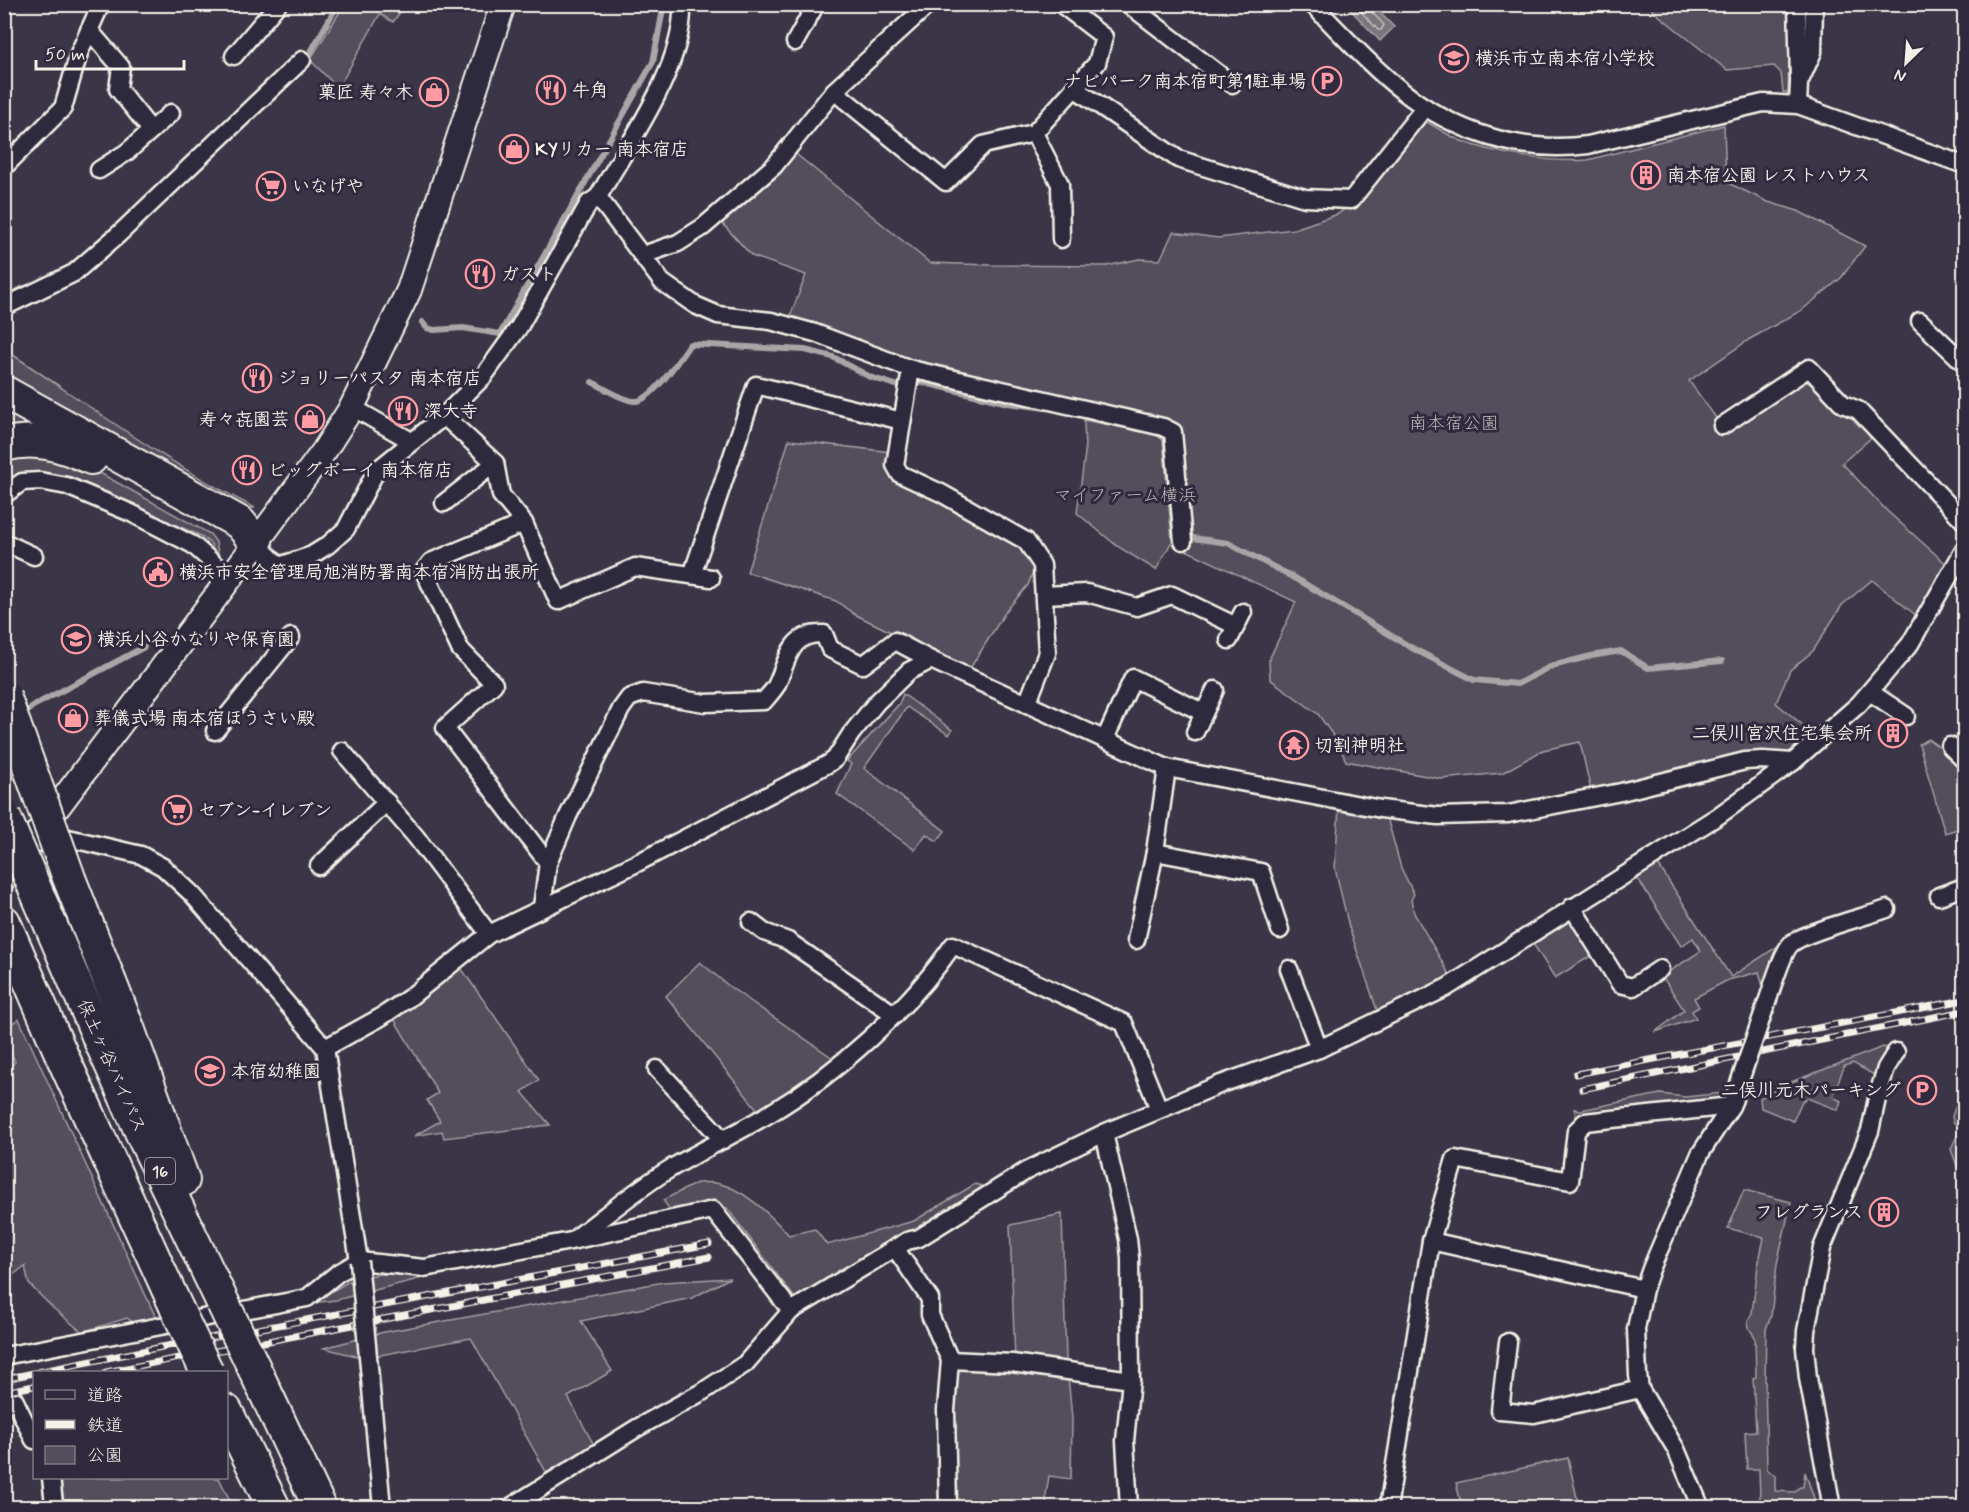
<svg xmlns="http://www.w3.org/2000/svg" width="1969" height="1512" viewBox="0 0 1969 1512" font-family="Mynerve,'Klee One',sans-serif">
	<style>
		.green { fill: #534e5c; stroke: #a4a0a2; stroke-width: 1.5 }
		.water { fill: #78747b; stroke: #aaa6a7; stroke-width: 1.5 }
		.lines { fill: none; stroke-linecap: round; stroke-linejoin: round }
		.shore { stroke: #c2bfbc; stroke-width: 1.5 }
		.stream { stroke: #aaa6a7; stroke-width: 6 }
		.street-tunnel { stroke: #57525f; stroke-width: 16; stroke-dasharray: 16 8; stroke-linecap: butt }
		.street-casing { stroke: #f4f1e8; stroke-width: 21 }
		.secondary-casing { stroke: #f4f1e8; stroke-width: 28 }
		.highway-casing { stroke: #f4f1e8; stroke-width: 36 }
		.street { stroke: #2f2a3d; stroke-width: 16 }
		.secondary { stroke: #2f2a3d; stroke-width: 24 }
		.highway { stroke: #2f2a3d; stroke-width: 32 }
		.rail-casing { stroke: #f4f1e8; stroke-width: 7 }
		.rail { stroke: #2f2a3d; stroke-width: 4.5; stroke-dasharray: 14; stroke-linecap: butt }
		.street-bridge-casing { stroke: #f4f1e8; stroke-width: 21; stroke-linecap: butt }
		.highway-bridge-casing { stroke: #f4f1e8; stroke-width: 36; stroke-linecap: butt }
		.street-bridge { stroke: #2f2a3d; stroke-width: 16 }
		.highway-bridge { stroke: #2f2a3d; stroke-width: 32 }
		.labels { text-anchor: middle; stroke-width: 6; stroke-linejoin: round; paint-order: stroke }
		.shield { fill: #2f2a3d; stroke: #b9b5b5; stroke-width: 1.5 }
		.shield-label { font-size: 16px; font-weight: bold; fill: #f4f1e8 }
		.poi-label { font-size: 18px; font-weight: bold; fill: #f4f1e8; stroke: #2f2a3d; text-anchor: start }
		.park-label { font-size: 18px; fill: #bcb8b7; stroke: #2f2a3d }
		.street-label { font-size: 18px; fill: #f4f1e8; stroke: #2f2a3d }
	</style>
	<rect width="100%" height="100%" fill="#3b3647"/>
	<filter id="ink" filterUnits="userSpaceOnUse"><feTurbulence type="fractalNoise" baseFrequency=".0167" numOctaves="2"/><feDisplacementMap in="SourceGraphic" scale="12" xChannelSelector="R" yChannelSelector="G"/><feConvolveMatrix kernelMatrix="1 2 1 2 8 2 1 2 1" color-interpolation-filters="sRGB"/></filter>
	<g filter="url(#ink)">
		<!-- green -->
		<g class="green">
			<polygon points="1658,4 1791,5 1788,93 1783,92 1781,73 1774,66 1727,70 1652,10"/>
			<polygon points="344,5 399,5 403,8 393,22 380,14 338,88 310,60"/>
			<path d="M1422,119C1434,126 1446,134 1459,140C1494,154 1551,163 1588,160L1724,125L1726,182L1768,202L1798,211L1865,246L1841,278L1802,310L1750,339L1689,381L1727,433L1805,381L1815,386L1837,412L1856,419L1871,438L1842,463L1887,511L1951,568L1918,617L1872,580L1842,605L1813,651L1790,670L1776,703L1816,736L1789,756L1591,791L1580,742L1543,750L1502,773L1442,779L1346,761L1337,741L1318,714L1270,679L1269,660L1296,602L1186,550L1175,424L923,364L789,319L806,275L752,256L721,222L761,189L791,150L930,263L991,265L1107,266L1139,259L1160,260L1173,232L1218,238L1294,229L1338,214L1352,203Z"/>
			<path d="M4,349C86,403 167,464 255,508H241L5,376Z"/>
			<polygon points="4,406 61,432 5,436"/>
			<polygon points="1084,420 1155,434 1163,440 1172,541 1156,570 1117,546 1077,513 1085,453"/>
			<polygon points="789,440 891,452 888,469 892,477 932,497 1020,548 1030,560 1034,569 1028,585 1006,611 969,670 854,614 836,601 747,572"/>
			<polygon points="17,452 89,467 210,534 216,542 219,558 215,557 211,544 199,535 70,480 5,486 5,457"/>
			<polygon points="903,694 952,730 949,735 907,707 864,768 945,831 937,841 926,834 915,850 837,794 851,764 847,761 899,704"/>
			<polygon points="1928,739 1953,757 1964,775 1964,827 1945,833 1919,744"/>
			<polygon points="1339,807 1386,814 1401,868 1414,894 1411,900 1414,913 1452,979 1379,1016 1349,927 1335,868"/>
			<polygon points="1657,863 1731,977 1784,942 1766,997 1759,972 1728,980 1694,998 1699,1007 1692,1011 1696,1018 1655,1032 1684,1010 1662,976 1701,951 1693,938 1681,946 1636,876"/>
			<polygon points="1569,915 1594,954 1555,978 1530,939"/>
			<polygon points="700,962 730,987 837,1061 761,1114 666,996"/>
			<polygon points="461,968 539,1080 522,1092 550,1125 444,1138 442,1131 414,1136 440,1121 427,1100 438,1093 394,1019"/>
			<polygon points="19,1019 157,1320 135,1324 127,1318 82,1332 53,1308 29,1284 25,1266 5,1281 4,1071 15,1062 5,1036 5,1027"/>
			<polygon points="1883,1047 1887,1048 1874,1075 1853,1063 1844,1066 1833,1097 1841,1101 1838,1110 1807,1098 1802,1101 1793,1121 1761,1108 1760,1098 1786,1084"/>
			<polygon points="1964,1085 1964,1170 1957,1166 1951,1149 1961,1127 1953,1122 1952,1116"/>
			<polygon points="1732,1092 1730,1100 1657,1109 1576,1116 1574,1109 1581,1110 1660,1094 1685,1097"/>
			<path d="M697,1183C703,1183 710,1182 716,1183C744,1188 770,1215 789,1235L815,1229L827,1245L914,1221L975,1184L982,1186L983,1193L797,1301L727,1208L711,1204L672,1213L663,1200Z"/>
			<polygon points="1744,1190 1791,1202 1777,1264 1771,1316 1766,1329 1765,1379 1767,1469 1775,1476 1775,1491 1795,1492 1800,1487 1803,1487 1805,1472 1817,1507 1747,1507 1746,1504 1760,1499 1759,1469 1747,1469 1745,1432 1756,1431 1753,1378 1756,1377 1755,1337 1749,1328 1748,1321 1752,1313 1758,1266 1764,1238 1728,1228"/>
			<polygon points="1062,1214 1066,1361 1059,1368 1015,1361 1010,1225"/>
			<polygon points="379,1274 434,1275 336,1300 312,1303 351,1280"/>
			<polygon points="730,1278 692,1298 581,1321 612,1371 568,1397 595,1447 549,1477 471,1338 364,1358 324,1348 384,1332 664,1282"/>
			<polygon points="985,1366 1068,1376 1072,1418 1071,1479 1049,1476 1046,1495 1047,1507 954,1507 953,1369"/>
			<polygon points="1568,1458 1579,1507 1462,1507 1456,1483"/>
			<polygon points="56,1478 219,1478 233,1507 57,1507"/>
		</g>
		<!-- water -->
		<polygon class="water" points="1346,5 1372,5 1394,27 1380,41"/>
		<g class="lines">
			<!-- shore -->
			<polyline class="shore" points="1354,4 1378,30 1381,30 1384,25 1370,10 1369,4"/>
			<!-- stream -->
			<g class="stream">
				<polyline points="303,59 308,57 338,4"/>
				<polyline points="4,298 24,288"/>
				<polyline points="422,322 427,328 434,330 463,328 500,334 653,62 664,4"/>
				<path d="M592,382C603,387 625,402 636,401C653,400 680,358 690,344L805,350L833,357L870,377L899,386L921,382L1008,403L1045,408"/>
				<polyline points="1186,537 1228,543 1302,582 1412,648 1474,680 1517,684 1552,666 1591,656 1621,651 1648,668 1722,661"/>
				<polyline points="26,712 33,706 144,647"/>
			</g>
			<!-- street-tunnel -->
			<polyline class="street-tunnel" points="4,1370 14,1399"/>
			<!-- street casing -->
			<g class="street-casing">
				<g id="street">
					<path d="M682,4C685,66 628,144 598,197L662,282L695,305L718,315L771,321L815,333L911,369L895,465L900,474L941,493L1026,541L1042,565L1047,653L1027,704"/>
					<polyline points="1128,4 1232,84"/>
					<path d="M1312,4C1340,32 1371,67 1401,90C1454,132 1520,154 1588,145L1763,103L1798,105L1964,165"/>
					<polyline points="1797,4 1799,79"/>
					<polyline points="89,30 121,67 118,89 151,130"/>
					<polyline points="795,42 816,4"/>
					<polyline points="234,56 278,4"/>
					<polyline points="1074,88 1178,159 1305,198 1351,200 1425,107"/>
					<polyline points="834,91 946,182 983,145 1034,133 1097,63 1104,37 1061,4"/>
					<polyline points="1798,105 1799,83 1813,52 1814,4"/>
					<polyline points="1034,133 1060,184 1061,239"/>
					<polyline points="4,167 63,108 79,53 101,4"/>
					<polyline points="99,170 127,152 171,113"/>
					<polyline points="643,255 678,243 703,227 774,166 834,91 929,4"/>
					<polyline points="4,307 74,273 119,234 302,60"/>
					<polyline points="1920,321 1964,363"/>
					<polyline points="911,369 1163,427 1173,432 1183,541"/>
					<polyline points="352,407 411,441"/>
					<polyline points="444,416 495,463 501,495 524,523 558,601 635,567 711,578"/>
					<polyline points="1722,426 1809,368 1843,404 1858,410 1964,521"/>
					<polyline points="4,495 22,482 40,481 67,486 131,513 193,545 230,578"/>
					<polyline points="444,503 495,463"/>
					<polyline points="524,523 431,562 424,571 460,649 494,684 445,728 548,863"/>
					<polyline points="4,542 34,556"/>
					<polyline points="256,543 279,566 312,555 328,545 346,529 376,471 444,416 483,377 519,327 589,203 598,197"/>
					<polyline points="692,575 756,385 902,421"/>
					<polyline points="1044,595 1087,593 1137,607 1172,595 1236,626"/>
					<polyline points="1229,640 1243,612"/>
					<polyline points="1870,692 1906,716"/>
					<polyline points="215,731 291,637"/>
					<polyline points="1195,732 1215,690"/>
					<polyline points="1105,739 1133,678 1204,713"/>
					<polyline points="1950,746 1964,760"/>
					<polyline points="342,751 416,837 489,934"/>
					<polyline points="51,834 141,855 163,867 192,894 325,1048 359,1261"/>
					<polyline points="1155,852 1261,872 1280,930"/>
					<polyline points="319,866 387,802"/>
					<polyline points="1939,896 1964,887"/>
					<path d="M542,907L548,863L568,816L621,709L629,698L643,693L705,703L764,701C768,696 773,691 776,686C788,662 788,632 824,634L830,649L863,665L895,641L931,660"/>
					<polyline points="1572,907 1620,984 1633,987 1660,969"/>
					<polyline points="751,922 764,932 788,941 895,1015"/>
					<polyline points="1136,940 1155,852 1167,768"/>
					<polyline points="1289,969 1319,1049"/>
					<path d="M1765,1008C1770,995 1782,952 1791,944C1804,932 1868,916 1887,909"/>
					<polyline points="325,1048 381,1017 409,998 489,934 639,862 828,764 835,759 851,734 877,702 909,671 931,660 1167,768 1381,809 1438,816 1508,814 1621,792 1745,761 1762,760 1793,762"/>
					<polyline points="657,1069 723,1140"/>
					<polyline points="1104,1133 1128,1239 1130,1258 1131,1380 1125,1441 1129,1508"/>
					<path d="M577,1237C608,1214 639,1187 673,1167C704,1149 737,1133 769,1114C835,1075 909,1009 953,945L1124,1023L1159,1109"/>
					<polyline points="1431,1241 1644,1289"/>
					<polyline points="895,1248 930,1299 930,1315 950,1360 946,1410 948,1508"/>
					<polyline points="1508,1342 1500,1411 1534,1414 1640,1389"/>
					<polyline points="4,1356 307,1298 338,1273 359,1261 424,1268 571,1241 713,1210 791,1311"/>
					<polyline points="950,1360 1012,1363 1131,1380"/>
					<polyline points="369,1367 382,1508"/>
					<polyline points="14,1399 34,1440"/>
					<polyline points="51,1478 54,1503 53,1508"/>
					<polyline points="509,1508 637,1428 702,1392 745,1364 791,1311 895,1248 907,1241 919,1238 1026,1171 1104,1133 1221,1084 1319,1049 1446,988 1718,816 1793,762 1859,704 1910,644 1964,550"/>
					<polyline points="1388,1508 1431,1241 1455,1159 1570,1181 1576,1131 1585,1122 1731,1106"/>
					<polyline points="1701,1508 1676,1449 1640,1389 1638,1375 1636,1329 1644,1289 1651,1269 1700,1154 1731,1106 1734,1099"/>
					<polyline points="1832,1508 1808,1378 1805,1348 1806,1331 1822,1248 1870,1131 1878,1094 1886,1068 1896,1052"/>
				</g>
			</g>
			<!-- secondary casing -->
			<g class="secondary-casing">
				<polyline id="secondary" points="4,878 230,578 324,451 352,407 409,290 503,4"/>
			</g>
			<!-- highway casing -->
			<g class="highway-casing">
				<g id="highway">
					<polyline points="4,392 240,523 256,543"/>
					<path d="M4,445C35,436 63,445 91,458"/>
					<polyline points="4,922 63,1058 177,1309"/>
					<polyline points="128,1028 183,1180"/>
					<polyline points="99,1038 143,1136 223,1303"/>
					<polyline points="254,1368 320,1508"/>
					<polyline points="226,1411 274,1508"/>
				</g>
			</g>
			<!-- street -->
			<use href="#street" class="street"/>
			<!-- secondary -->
			<use href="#secondary" class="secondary"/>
			<!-- highway -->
			<use href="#highway" class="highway"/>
			<!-- rail casing -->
			<g class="rail-casing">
				<g id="rail">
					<polyline points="1576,1074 1964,1000"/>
					<polyline points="1582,1089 1964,1011"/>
					<polyline points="38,1372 162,1347 709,1244"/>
					<polyline points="106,1372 709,1257"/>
					<polyline points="4,1379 34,1373"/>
					<polyline points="4,1392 34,1386"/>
				</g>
			</g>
			<!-- rail -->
			<use href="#rail" class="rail"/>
			<!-- street-bridge casing -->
			<g class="street-bridge-casing">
				<g id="street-bridge">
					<polyline points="1735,1095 1765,1008"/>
					<polyline points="359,1261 369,1367"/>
				</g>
			</g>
			<!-- highway-bridge casing -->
			<g class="highway-bridge-casing">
				<g id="highway-bridge">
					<polyline points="4,696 69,878 128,1028"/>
					<polyline points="4,816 99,1038"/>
					<polyline points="223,1303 254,1368"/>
					<polyline points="177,1309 207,1372"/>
				</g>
			</g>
			<!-- street-bridge -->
			<use href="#street-bridge" class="street-bridge"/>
			<!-- highway-bridge -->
			<use href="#highway-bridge" class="highway-bridge"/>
		</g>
	</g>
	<!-- icons -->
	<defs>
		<g id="school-ring" transform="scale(1.5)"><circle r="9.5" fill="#2f2a3d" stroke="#ff9aa2" stroke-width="1.5"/><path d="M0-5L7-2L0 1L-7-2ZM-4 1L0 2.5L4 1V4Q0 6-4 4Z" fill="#ff9aa2"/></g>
		<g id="parking-ring" transform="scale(1.5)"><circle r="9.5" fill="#2f2a3d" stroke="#ff9aa2" stroke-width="1.5"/><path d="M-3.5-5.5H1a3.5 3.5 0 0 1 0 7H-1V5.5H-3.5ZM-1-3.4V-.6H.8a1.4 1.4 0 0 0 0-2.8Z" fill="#ff9aa2"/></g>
		<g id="restaurant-ring" transform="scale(1.5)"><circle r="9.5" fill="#2f2a3d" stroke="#ff9aa2" stroke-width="1.5"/><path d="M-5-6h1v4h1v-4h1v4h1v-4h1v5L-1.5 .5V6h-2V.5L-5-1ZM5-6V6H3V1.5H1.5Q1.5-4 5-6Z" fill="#ff9aa2"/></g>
		<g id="shop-ring" transform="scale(1.5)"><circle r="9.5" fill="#2f2a3d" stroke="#ff9aa2" stroke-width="1.5"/><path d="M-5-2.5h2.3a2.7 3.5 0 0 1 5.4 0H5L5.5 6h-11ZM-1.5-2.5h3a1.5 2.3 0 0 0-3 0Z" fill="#ff9aa2"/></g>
		<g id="building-ring" transform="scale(1.5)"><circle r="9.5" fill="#2f2a3d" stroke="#ff9aa2" stroke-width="1.5"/><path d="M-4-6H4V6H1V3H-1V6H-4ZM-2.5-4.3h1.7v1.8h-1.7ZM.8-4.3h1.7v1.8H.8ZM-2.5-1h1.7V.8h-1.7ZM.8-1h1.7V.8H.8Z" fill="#ff9aa2"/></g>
		<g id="supermarket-ring" transform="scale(1.5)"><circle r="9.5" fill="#2f2a3d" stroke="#ff9aa2" stroke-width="1.5"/><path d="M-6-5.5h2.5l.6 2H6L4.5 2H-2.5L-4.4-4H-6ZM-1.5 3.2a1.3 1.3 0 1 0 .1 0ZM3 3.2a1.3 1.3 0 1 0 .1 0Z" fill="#ff9aa2"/></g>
		<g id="civic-ring" transform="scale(1.5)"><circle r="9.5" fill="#2f2a3d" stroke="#ff9aa2" stroke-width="1.5"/><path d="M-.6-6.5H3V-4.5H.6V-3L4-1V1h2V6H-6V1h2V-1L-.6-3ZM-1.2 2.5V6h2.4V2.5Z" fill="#ff9aa2"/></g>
		<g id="temple-ring" transform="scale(1.5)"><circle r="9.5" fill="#2f2a3d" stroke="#ff9aa2" stroke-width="1.5"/><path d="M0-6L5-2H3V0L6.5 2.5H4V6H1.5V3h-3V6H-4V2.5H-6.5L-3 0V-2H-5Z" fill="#ff9aa2"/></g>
	</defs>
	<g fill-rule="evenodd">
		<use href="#school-ring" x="1454" y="58"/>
		<use href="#parking-ring" x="1327" y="81"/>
		<use href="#restaurant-ring" x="551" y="90"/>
		<use href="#shop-ring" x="434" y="92"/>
		<use href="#shop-ring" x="514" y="149"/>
		<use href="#building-ring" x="1646" y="175"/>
		<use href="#supermarket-ring" x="271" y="186"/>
		<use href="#restaurant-ring" x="480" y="274"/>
		<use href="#restaurant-ring" x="257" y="378"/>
		<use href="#restaurant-ring" x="403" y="411"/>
		<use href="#shop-ring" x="310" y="419"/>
		<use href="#restaurant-ring" x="247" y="470"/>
		<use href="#civic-ring" x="158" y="572"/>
		<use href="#school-ring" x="76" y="639"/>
		<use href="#shop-ring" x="73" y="718"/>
		<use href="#building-ring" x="1893" y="733"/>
		<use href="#temple-ring" x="1294" y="745"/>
		<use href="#supermarket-ring" x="177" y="810"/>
		<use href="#school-ring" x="210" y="1071"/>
		<use href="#parking-ring" x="1922" y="1090"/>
		<use href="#building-ring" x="1884" y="1212"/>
	</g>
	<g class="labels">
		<!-- shield labels -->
		<rect class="shield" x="145" y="1158" width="30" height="26" rx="4.5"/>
		<g class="shield-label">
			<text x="160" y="1177">16</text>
		</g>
		<!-- poi labels -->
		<g class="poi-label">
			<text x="1475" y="64">横浜市立南本宿小学校</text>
			<text x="1306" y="87" text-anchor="end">ナビパーク南本宿町第1駐車場</text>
			<text x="572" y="96">牛角</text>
			<text x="413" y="98" text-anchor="end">菓匠 寿々木</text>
			<text x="535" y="155">KYリカー 南本宿店</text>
			<text x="1667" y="181">南本宿公園 レストハウス</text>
			<text x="292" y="192">いなげや</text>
			<text x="501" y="280">ガスト</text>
			<text x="278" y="384">ジョリーパスタ 南本宿店</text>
			<text x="424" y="417">深大寺</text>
			<text x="289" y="425" text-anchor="end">寿々㐂園芸</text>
			<text x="268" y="476">ビッグボーイ 南本宿店</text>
			<text x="179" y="578">横浜市安全管理局旭消防署南本宿消防出張所</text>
			<text x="97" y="645">横浜小谷かなりや保育園</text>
			<text x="94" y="724">葬儀式場 南本宿ほうさい殿</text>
			<text x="1872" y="739" text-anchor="end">二俣川宮沢住宅集会所</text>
			<text x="1315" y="751">切割神明社</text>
			<text x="198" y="816">セブン-イレブン</text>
			<text x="231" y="1077">本宿幼稚園</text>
			<text x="1901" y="1096" text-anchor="end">二俣川元木パーキング</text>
			<text x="1863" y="1218" text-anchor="end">フレグランス</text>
		</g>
		<!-- park labels -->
		<g class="park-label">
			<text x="1454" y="429">南本宿公園</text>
			<text x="1125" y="501">マイファーム横浜</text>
		</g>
		<!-- street labels -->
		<g class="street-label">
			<text transform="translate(112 1066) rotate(66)" y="6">保土ヶ谷バイパス</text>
		</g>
	</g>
	<!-- margin -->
	<rect width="1969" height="1512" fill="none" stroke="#2f2a3d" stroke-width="24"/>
	<rect x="12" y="12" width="1945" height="1488" fill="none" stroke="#f4f1e8" stroke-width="2" filter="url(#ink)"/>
	<!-- legend -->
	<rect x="33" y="1371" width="195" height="108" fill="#2f2a3d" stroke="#7e7a81" stroke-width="1.5"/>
	<rect x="45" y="1390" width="30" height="9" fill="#2f2a3d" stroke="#7e7a81" stroke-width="1.5"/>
	<text x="87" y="1401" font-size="18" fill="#f4f1e8">道路</text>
	<rect x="45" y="1420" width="30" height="9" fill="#f4f1e8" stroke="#7e7a81" stroke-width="1.5"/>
	<text x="87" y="1431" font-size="18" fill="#f4f1e8">鉄道</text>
	<rect x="45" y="1446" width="30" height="18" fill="#534e5c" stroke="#7e7a81" stroke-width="1.5"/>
	<text x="87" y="1461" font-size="18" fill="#f4f1e8">公園</text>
	<!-- north arrow -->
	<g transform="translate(1906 63) rotate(205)" stroke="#2f2a3d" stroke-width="4.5" paint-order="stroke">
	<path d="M0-4.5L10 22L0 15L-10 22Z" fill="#f4f1e8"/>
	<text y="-9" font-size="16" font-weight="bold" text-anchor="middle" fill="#f4f1e8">N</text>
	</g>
	<!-- scale -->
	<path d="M36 60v9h148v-9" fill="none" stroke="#f4f1e8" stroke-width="3"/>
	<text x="45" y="60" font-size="18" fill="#f4f1e8" stroke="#2f2a3d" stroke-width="4.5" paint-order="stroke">50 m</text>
</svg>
